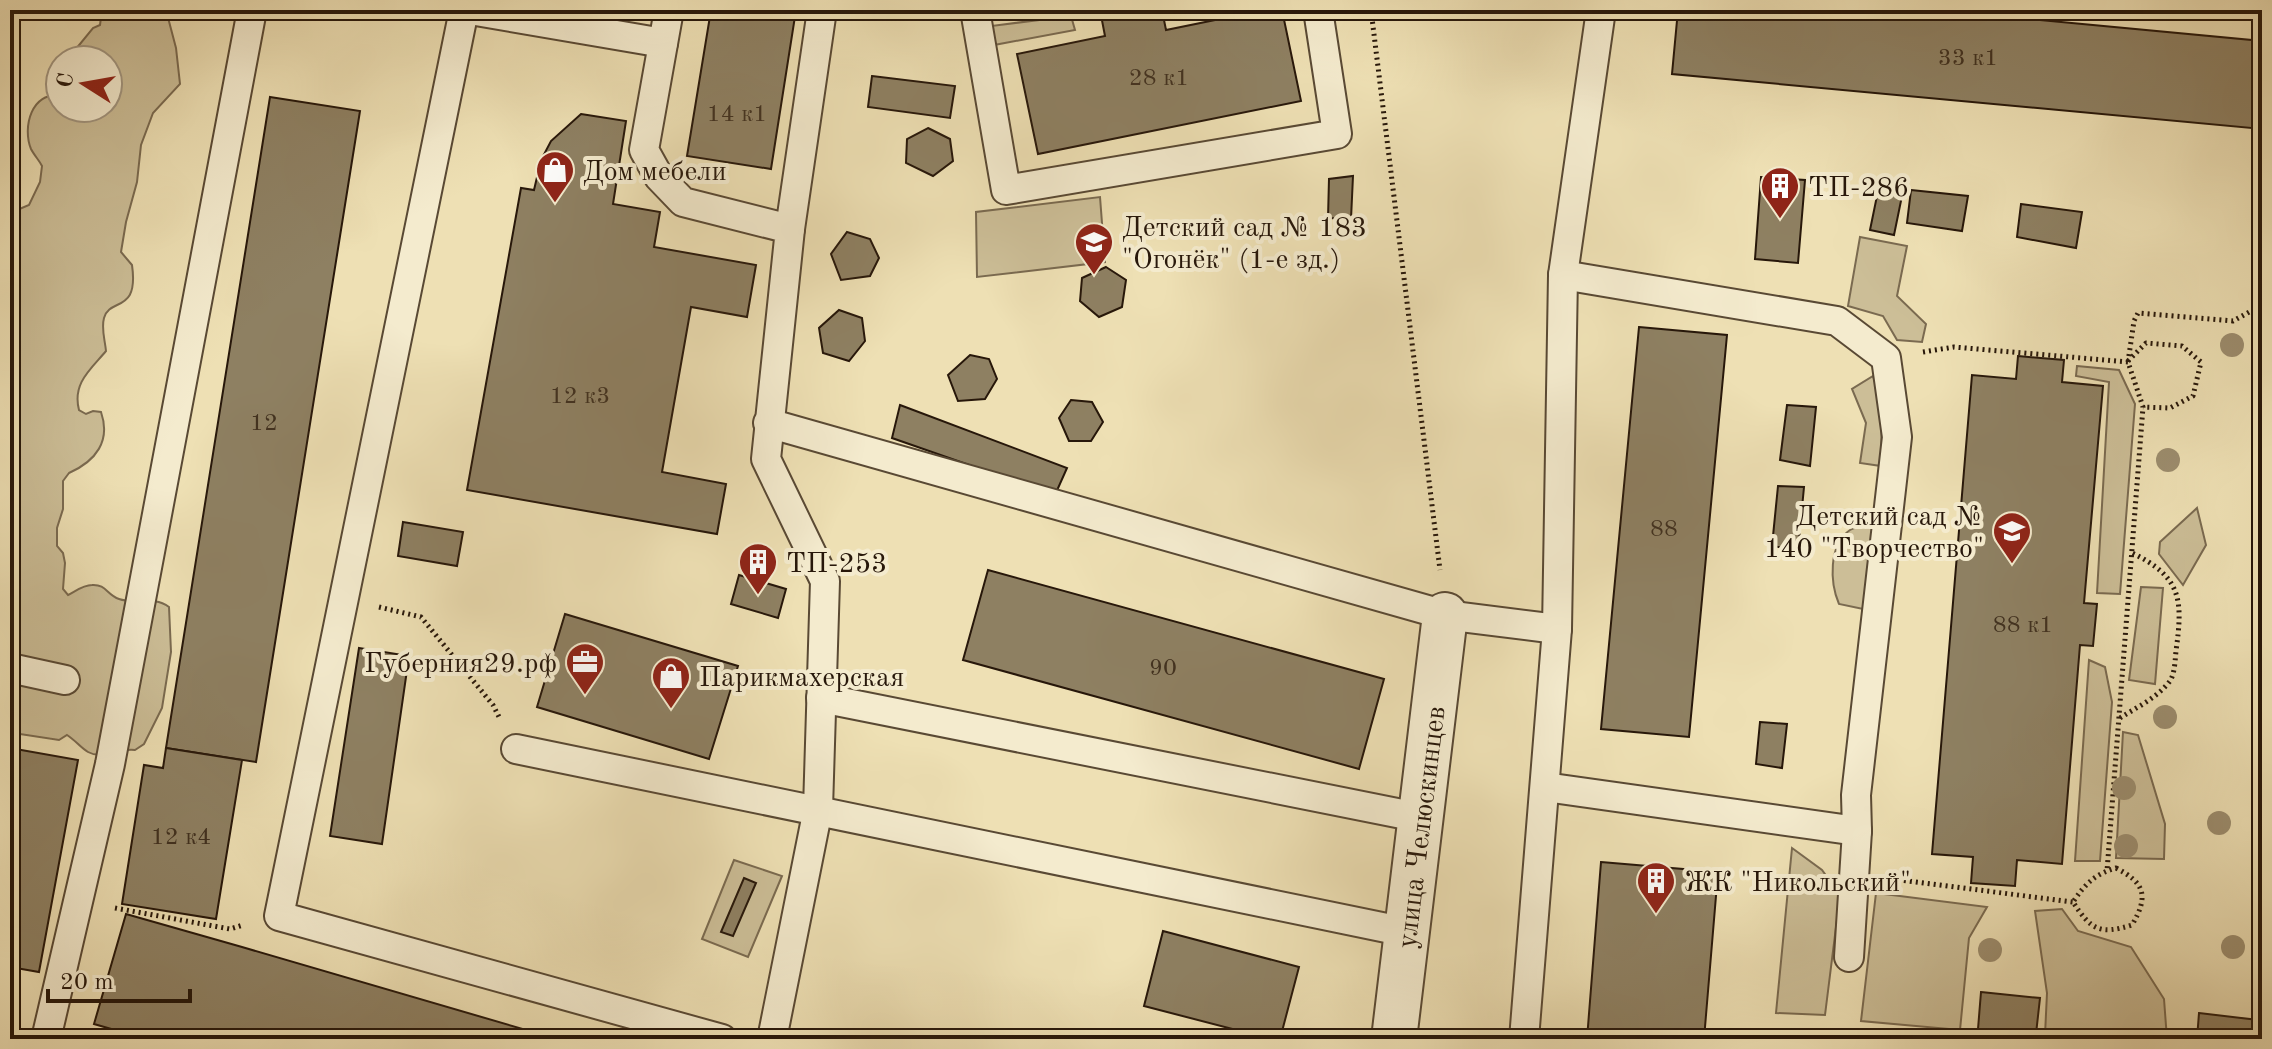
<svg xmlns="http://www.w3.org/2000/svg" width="2272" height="1049" viewBox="0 0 2272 1049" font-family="'Old Standard TT',serif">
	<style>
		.green { fill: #ccbe97; stroke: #7a6a50; stroke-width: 2 }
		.building { fill: #8e8062; stroke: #27170a; stroke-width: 2 }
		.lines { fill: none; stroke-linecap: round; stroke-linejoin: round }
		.lane-casing { stroke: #594934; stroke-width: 32 }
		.street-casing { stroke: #594934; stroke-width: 48 }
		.path { stroke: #27170a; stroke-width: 5; stroke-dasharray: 2 4; stroke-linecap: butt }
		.lane { stroke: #f4ebce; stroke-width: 28 }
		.street { stroke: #f4ebce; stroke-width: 44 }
		.tree { fill: #9c8d6e }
		.labels { text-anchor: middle; stroke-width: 8; stroke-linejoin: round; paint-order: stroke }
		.number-label { font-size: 24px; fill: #413120 }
		.poi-label { font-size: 28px; fill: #27170a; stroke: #f4ebce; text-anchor: start }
		.street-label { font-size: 28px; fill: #27170a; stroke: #f4ebce }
	</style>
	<rect width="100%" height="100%" fill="#eee0b4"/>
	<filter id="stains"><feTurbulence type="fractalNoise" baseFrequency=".0025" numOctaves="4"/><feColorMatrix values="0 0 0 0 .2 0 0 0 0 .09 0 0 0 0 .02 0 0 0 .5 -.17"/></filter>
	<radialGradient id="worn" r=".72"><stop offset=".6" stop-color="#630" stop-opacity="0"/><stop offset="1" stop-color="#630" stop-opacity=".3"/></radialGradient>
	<!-- green -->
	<g class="green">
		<path d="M102,10H166L176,48L180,84L153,113L141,145L137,182L126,222L121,252L132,265C139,314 110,297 104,318C101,329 105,340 106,351C91,369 72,383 79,410L86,414L93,411L101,412C111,441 96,461 69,473L63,481V509L57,528V546L63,553L65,563L63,589L68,595C76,591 83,585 92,585C106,584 107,595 119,599C136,605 153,595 169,607L171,652L162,708L144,744L135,750C121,747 102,760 88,752C81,748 75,740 67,735L59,740L20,734L10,735V213L29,205L40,182L42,166C39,160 34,155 31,149C22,127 32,91 60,96V108H108V60H73L71,55L93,28L100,25Z"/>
		<polygon points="1071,16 1075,30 994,45 991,26"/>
		<polygon points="1100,197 1105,262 977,277 976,212"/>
		<polygon points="1860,237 1907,246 1897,296 1926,324 1922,342 1897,340 1883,316 1848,306"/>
		<polygon points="2077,366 2119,370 2135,404 2120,594 2097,593 2109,382 2076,376"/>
		<polygon points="1873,376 1882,404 1881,466 1860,463 1866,423 1852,389"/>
		<polygon points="2197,508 2206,545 2183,585 2159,554 2160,542"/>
		<path d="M1876,523L1868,610L1839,604C1830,583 1828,545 1850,530C1857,526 1869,525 1876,523Z"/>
		<polygon points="2141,587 2163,588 2155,684 2129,680"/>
		<polygon points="2089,660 2105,667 2112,702 2100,861 2075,861"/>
		<polygon points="2123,732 2138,735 2165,824 2164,859 2116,858"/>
		<polygon points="1792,848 1822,870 1840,895 1825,1015 1776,1013"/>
		<polygon points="734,860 782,876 748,957 702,939"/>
		<polygon points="1876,893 1987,907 1969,938 1960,1030 1861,1021"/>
		<polygon points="2062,909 2078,931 2131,947 2164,999 2167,1039 2088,1039 2045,1035 2047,993 2035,911"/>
	</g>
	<!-- building -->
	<g class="building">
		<polygon points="711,10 796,10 771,169 687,156"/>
		<polygon points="1100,10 1162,10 1166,30 1264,10 1282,10 1301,101 1038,154 1017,54 1105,36"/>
		<polygon points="1678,10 1934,10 2262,41 2262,129 1672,74"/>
		<polygon points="872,76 955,86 950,118 868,107"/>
		<polygon points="270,97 360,111 256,762 166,748"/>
		<polygon points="581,114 626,121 613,204 660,212 654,247 756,265 747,317 691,307 662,472 726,484 717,534 467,490 521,188 534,190 541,160 551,141"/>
		<polygon points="928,128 950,139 953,161 933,176 906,163 907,139"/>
		<polygon points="1353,176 1351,219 1328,218 1329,179"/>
		<polygon points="1761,177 1805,180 1798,263 1755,259"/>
		<polygon points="1911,190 1968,196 1962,231 1907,223"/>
		<polygon points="1878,191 1903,191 1894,235 1870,230"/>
		<polygon points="2021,204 2082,212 2076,248 2017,237"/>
		<polygon points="847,232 870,239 879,258 870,276 841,280 831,254"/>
		<polygon points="1106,267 1126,280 1122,307 1099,317 1080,301 1082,278"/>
		<polygon points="839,310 862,318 865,341 849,361 823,353 819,328"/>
		<polygon points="1639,327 1727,335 1689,737 1601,729"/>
		<polygon points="970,355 989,359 997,379 985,399 958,401 948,375"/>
		<polygon points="2018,356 2064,360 2062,382 2103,386 2084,603 2097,604 2093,646 2080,645 2062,864 2017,860 2015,886 1971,883 1973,857 1932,854 1972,375 2016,379"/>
		<polygon points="1071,400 1092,402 1103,422 1091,441 1069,441 1059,418"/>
		<polygon points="900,405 1067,468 1055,495 892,438"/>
		<polygon points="1787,405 1816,407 1810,466 1780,460"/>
		<polygon points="1778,486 1804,487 1798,550 1772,546"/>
		<polygon points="403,522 463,532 457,566 398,556"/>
		<polygon points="988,570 1384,679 1359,769 963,660"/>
		<polygon points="739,575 786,589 778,618 731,604"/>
		<polygon points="565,614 738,666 709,759 537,707"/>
		<polygon points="359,648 409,656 382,844 330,836"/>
		<polygon points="1760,722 1787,724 1782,768 1756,764"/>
		<polygon points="10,748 78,760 39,972 10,967"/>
		<polygon points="166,748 242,760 216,919 122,904 144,765 163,768"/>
		<polygon points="1601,862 1718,872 1704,1039 1587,1039"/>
		<polygon points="744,878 756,883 733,936 721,932"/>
		<polygon points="126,914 242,947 557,1039 146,1039 94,1024"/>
		<polygon points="1163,931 1299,967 1280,1039 1271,1039 1144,1006"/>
		<polygon points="1981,992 2040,998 2036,1034 1978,1029"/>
		<polygon points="2199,1013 2258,1020 2256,1039 2197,1039"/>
	</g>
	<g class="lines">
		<!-- lane casing -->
		<g class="lane-casing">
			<g id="lane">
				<polyline points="464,10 279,916 722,1039"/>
				<polyline points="470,10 663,43"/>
				<polyline points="669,10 644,150 659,177 683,202 790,229 766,459 825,581 818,809 772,1039"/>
				<polyline points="975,10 1006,190 1337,134 1318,10"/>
				<polyline points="790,229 822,10"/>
				<polyline points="768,423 1445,615 1557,629"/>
				<polyline points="10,668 65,680"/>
				<polyline points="821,698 1422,818"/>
				<polyline points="516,749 1406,932"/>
				<polyline points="1545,787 1857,831 1856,795 1897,437 1886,358 1837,321 1563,275"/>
				<polyline points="1849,957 1857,831"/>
				<polyline points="46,1039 110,764 252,10"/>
				<polyline points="1524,1039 1557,629 1563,275 1601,10"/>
			</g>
		</g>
		<!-- street casing -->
		<g class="street-casing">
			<polyline id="street" points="1394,1039 1445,615"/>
		</g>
		<!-- path -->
		<g class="path">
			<polyline points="1371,10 1440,570"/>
			<polyline points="1923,352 1954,347 2128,362 2143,407 2107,871"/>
			<polyline points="2128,361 2146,343 2182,346 2201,362 2193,396 2170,408 2143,407"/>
			<polyline points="2128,362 2134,321 2138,313 2233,321 2262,305"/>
			<polyline points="379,607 421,617 493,705 499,717"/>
			<path d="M2120,718C2137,707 2157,698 2170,681C2175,673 2175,660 2176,651C2183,600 2182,577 2132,553"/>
			<path d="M2116,868C2145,883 2149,896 2132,925C2100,935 2091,930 2073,902C2085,884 2095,874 2116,868Z"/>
			<polyline points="1892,879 2073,902"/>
			<polyline points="115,908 230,929 243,925"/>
		</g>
		<!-- lane -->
		<use href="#lane" class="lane"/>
		<!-- street -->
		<use href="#street" class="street"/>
	</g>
	<!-- trees -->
	<g class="tree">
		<circle cx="2232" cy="345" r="12"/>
		<circle cx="2168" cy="460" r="12"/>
		<circle cx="2165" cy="717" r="12"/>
		<circle cx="2124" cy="788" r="12"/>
		<circle cx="2219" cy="823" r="12"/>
		<circle cx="2126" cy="846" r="12"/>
		<circle cx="2233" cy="947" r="12"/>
		<circle cx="1990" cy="950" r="12"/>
	</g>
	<!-- icons -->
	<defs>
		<g id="shop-pin" transform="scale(2)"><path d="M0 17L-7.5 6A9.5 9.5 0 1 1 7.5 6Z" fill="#8f2418" stroke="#f4ebce"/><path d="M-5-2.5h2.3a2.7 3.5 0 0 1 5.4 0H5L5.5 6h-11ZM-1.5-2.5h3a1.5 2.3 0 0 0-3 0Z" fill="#fff"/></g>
		<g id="building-pin" transform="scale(2)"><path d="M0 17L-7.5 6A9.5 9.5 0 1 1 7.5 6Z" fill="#8f2418" stroke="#f4ebce"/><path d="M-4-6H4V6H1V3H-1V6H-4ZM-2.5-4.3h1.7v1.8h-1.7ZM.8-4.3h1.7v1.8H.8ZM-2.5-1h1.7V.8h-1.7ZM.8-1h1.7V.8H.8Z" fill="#fff"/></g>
		<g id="school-pin" transform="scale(2)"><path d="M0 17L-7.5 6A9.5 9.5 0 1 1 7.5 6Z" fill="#8f2418" stroke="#f4ebce"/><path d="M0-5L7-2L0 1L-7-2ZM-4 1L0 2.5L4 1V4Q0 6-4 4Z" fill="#fff"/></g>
		<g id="office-pin" transform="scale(2)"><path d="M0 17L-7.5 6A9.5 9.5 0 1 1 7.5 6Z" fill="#8f2418" stroke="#f4ebce"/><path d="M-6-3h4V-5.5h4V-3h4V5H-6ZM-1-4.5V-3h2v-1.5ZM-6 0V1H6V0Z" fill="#fff"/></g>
	</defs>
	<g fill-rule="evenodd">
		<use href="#shop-pin" x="555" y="170"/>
		<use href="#building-pin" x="1780" y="186"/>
		<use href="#school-pin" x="1094" y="242"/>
		<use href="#school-pin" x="2012" y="531"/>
		<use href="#building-pin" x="758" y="562"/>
		<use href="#office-pin" x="585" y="662"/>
		<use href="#shop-pin" x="671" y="676"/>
		<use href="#building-pin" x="1656" y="881"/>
	</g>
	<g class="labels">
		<!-- number labels -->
		<g class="number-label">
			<text x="1968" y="65">33 к1</text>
			<text x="1159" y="85">28 к1</text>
			<text x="737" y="121">14 к1</text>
			<text x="580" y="403">12 к3</text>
			<text x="264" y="430">12</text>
			<text x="1664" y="536">88</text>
			<text x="2023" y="632">88 к1</text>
			<text x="1163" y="675">90</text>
			<text x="181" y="844">12 к4</text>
		</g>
		<!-- poi labels -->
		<g class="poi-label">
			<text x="583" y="180">Дом мебели</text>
			<text x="1808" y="196">ТП-286</text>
			<text x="1122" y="236">Детский сад № 183<tspan x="1122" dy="32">"Огонёк" (1-е зд.)</tspan></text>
			<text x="1984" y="525" text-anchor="end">Детский сад №<tspan x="1984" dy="32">140 "Творчество"</tspan></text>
			<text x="786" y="572">ТП-253</text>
			<text x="557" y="672" text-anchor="end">Губерния29.рф</text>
			<text x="699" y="686">Парикмахерская</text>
			<text x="1684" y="891">ЖК "Никольский"</text>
		</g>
		<!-- street labels -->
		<g class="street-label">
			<text transform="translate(1420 827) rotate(-83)" y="10">улица Челюскинцев</text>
		</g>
	</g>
	<!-- margin -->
	<rect width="2272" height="1049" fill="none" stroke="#eee0b4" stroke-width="40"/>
	<rect x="12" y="12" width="2248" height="1025" fill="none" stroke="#27170a" stroke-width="4"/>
	<rect x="20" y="20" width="2232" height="1009" fill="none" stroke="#27170a" stroke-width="2"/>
	<!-- north arrow -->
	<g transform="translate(84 84) rotate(281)"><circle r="38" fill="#f4ebce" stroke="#a29680" stroke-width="2"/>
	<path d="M0-6L14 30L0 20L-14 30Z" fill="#8f2418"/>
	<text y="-12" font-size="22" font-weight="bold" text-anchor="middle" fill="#27170a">С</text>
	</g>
	<!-- scale -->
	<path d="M48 989v12h142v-12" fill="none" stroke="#27170a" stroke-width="4"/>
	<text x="60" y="989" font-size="24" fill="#27170a" stroke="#f4ebce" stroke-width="6" paint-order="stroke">20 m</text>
	<rect width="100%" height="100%" filter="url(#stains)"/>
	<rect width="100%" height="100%" fill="url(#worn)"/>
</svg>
